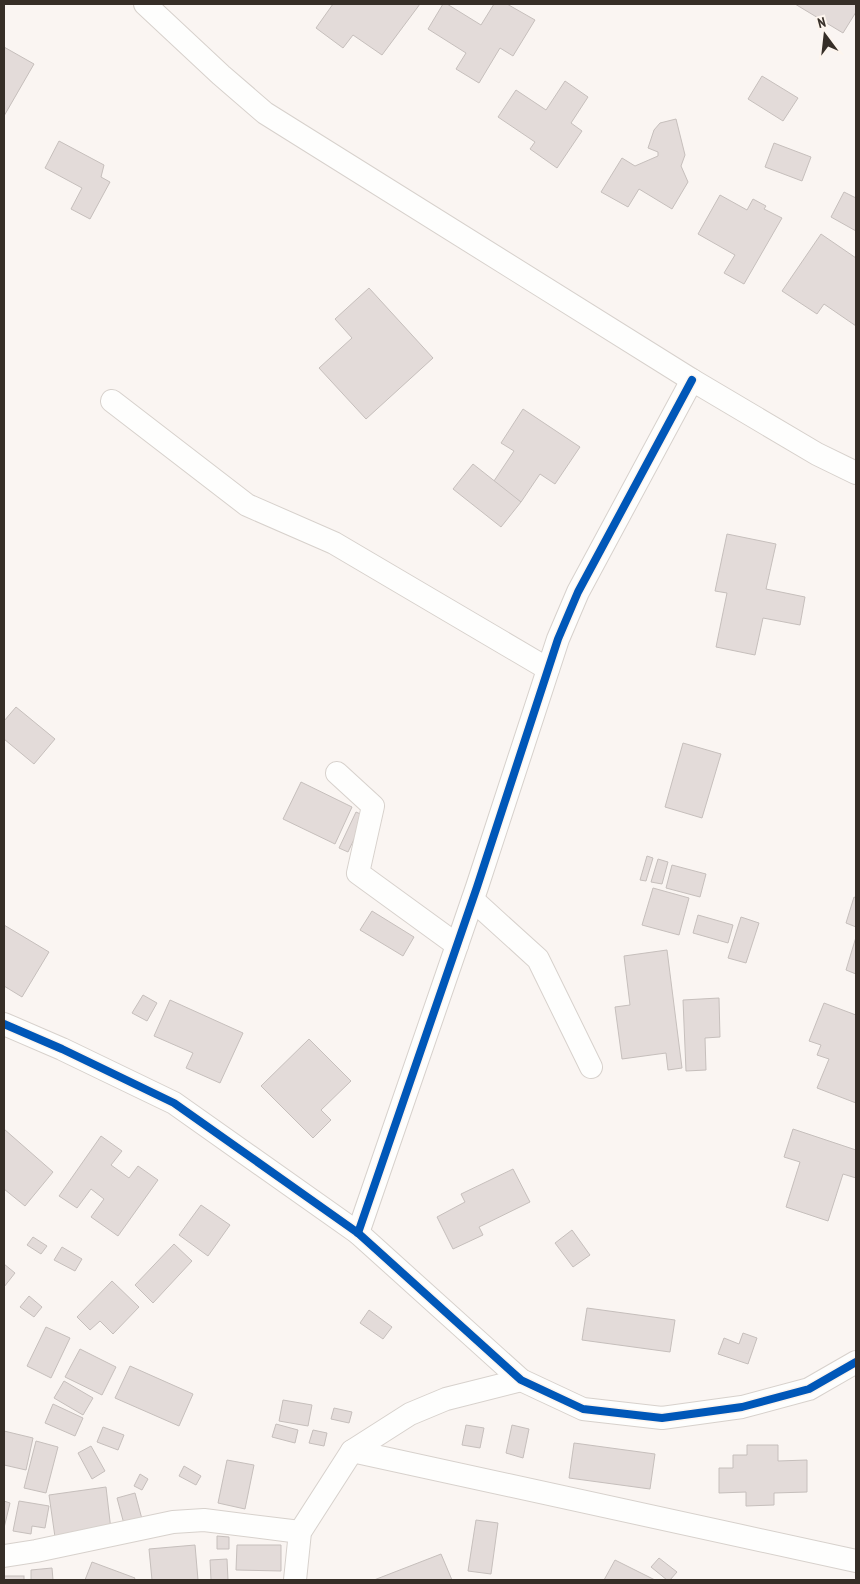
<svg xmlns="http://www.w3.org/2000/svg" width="860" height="1584" viewBox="0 0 860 1584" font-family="'PT Sans Narrow',sans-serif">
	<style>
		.building { fill: #e3dbd9; stroke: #c6bfbc }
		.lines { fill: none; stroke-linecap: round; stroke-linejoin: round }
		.minor-casing { stroke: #d7d1cc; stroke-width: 24 }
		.minor { stroke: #fefefd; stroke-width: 22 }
		.cycleway-casing { stroke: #fdf5ee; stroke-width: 11 }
		.cycleway { stroke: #0057b8; stroke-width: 8 }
	</style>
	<rect width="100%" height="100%" fill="#faf5f2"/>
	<!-- building -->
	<g class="building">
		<polygon points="333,4 420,4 382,55 353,35 343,48 316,28"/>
		<polygon points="443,4 447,4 481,25 494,4 507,4 535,20 513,56 500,48 479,83 456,69 466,53 428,29"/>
		<polygon points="795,4 856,4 856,12 843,33"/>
		<polygon points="4,47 34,64 4,116"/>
		<polygon points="762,76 798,98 783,121 748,99"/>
		<polygon points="565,81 588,97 571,123 582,131 557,168 530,149 535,142 498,117 516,90 546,110"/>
		<polygon points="676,119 685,155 681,166 688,182 672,209 639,189 628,207 601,192 622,158 635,166 658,156 658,152 648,148 654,130 660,123"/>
		<polygon points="59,141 104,165 101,177 110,182 90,219 71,209 82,188 45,168"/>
		<polygon points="774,143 811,157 802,181 765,167"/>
		<polygon points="844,192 856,198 856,231 831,217"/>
		<polygon points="720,195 747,210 753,199 766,206 764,209 782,218 744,284 724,273 735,255 698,234"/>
		<polygon points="821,234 856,258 856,326 824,304 817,314 782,291"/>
		<polygon points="369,288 433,358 366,419 319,368 352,338 335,319"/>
		<polygon points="523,409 580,447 555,484 540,474 521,502 492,484 514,451 501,443"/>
		<polygon points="473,464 521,502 501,527 453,489"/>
		<polygon points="727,534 776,544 766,589 805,597 800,625 763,618 755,655 716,647 727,593 715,591"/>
		<polygon points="16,707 55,739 34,764 4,739 4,721"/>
		<polygon points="683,743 721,754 702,818 665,807"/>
		<polygon points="301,782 352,807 335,844 283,819"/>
		<polygon points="356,812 365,816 348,852 339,848"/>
		<polygon points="647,856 653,858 646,881 640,880"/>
		<polygon points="658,859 668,862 662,884 651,882"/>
		<polygon points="672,865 706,874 700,897 666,888"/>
		<polygon points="653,888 689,898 679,935 642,925"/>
		<polygon points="854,897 856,898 856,927 846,923"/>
		<polygon points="372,911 414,937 403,956 360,930"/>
		<polygon points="698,915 733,925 728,943 693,933"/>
		<polygon points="741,917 759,923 746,963 728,958"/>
		<polygon points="4,925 49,952 22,997 4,986"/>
		<polygon points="856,937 856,974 846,970"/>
		<polygon points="667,950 682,1068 668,1070 666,1053 622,1059 615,1007 630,1005 624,956"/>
		<polygon points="143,995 157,1003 147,1021 132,1013"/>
		<polygon points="719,998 720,1037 705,1038 706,1070 686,1071 683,1000"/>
		<polygon points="170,1000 243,1033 220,1083 186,1068 193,1053 154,1036"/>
		<polygon points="824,1003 856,1015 856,1103 817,1088 829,1059 817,1055 821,1045 809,1041"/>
		<polygon points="309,1039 351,1081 321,1110 331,1120 313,1138 261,1086"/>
		<polygon points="4,1129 53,1172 25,1206 4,1189"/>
		<polygon points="793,1129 856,1150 856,1178 843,1174 828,1221 786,1207 800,1162 784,1157"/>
		<polygon points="101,1136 122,1151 111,1165 129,1178 138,1166 158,1180 118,1236 91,1217 104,1199 91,1189 77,1208 59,1196"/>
		<polygon points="513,1169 530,1202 479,1227 483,1235 453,1249 437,1217 465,1202 461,1194"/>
		<polygon points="201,1205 230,1225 208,1256 179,1235"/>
		<polygon points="572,1230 590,1255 573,1267 555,1243"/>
		<polygon points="33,1237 47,1246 41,1254 27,1245"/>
		<polygon points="174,1244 192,1261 153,1303 135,1285"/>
		<polygon points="62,1247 82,1259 75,1271 54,1260"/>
		<polygon points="4,1264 15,1273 4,1287"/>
		<polygon points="112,1281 139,1307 113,1334 100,1321 90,1330 77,1317"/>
		<polygon points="29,1296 42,1307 34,1317 20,1307"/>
		<polygon points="587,1308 675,1320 670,1352 582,1340"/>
		<polygon points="369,1310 392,1327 383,1339 360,1323"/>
		<polygon points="46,1327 70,1338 51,1378 27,1366"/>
		<polygon points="743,1333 757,1338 748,1364 718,1354 724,1338 739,1344"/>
		<polygon points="80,1349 116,1367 102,1395 65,1377"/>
		<polygon points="130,1366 193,1394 179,1426 115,1398"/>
		<polygon points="64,1381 93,1398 83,1415 54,1398"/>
		<polygon points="283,1400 312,1405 308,1426 279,1421"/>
		<polygon points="53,1404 83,1418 75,1436 45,1423"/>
		<polygon points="334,1408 352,1412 349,1423 331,1419"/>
		<polygon points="276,1424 298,1430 295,1443 272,1437"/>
		<polygon points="466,1425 484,1428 480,1448 462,1445"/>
		<polygon points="512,1425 529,1429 523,1458 506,1453"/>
		<polygon points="103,1427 124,1435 118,1450 97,1442"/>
		<polygon points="313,1430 327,1433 324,1446 309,1443"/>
		<polygon points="4,1431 33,1438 26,1470 4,1465"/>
		<polygon points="36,1441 58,1447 46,1493 24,1488"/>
		<polygon points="574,1443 655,1454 650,1489 569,1478"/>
		<polygon points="747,1445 778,1445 778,1461 807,1460 807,1492 774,1493 774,1505 746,1506 746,1492 719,1493 719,1468 733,1468 733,1455 747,1455"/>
		<polygon points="91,1446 105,1471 92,1479 78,1453"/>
		<polygon points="227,1460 254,1465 245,1509 218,1503"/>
		<polygon points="184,1466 201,1476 196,1485 179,1476"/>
		<polygon points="140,1474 148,1479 142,1490 134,1486"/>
		<polygon points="106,1487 111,1530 55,1537 49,1495"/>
		<polygon points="135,1493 142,1519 124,1524 117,1498"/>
		<polygon points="4,1501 10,1503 4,1528"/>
		<polygon points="19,1501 49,1506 45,1528 32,1526 31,1534 13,1531"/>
		<polygon points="476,1520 498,1523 491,1574 468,1571"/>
		<polygon points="217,1536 229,1537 229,1549 217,1549"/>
		<polygon points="195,1545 198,1580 152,1580 149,1549"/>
		<polygon points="237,1545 281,1545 281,1571 236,1570"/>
		<polygon points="441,1554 452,1580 374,1580"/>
		<polygon points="659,1558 677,1572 670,1580 667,1580 651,1567"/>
		<polygon points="227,1559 228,1580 211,1580 210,1560"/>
		<polygon points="615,1560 655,1580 604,1580"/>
		<polygon points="92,1562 135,1578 134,1580 85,1580"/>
		<polygon points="52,1568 53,1580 31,1580 31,1570"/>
		<rect x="4" y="1576" width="20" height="4"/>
	</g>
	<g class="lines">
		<!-- minor casing -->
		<g class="minor-casing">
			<g id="minor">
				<polyline points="145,4 221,75 265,113 692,380 817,454 856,473"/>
				<polyline points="112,401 247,505 334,543 548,669"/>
				<polyline points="337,773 373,806 358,873 457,945"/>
				<polyline points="473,900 538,959 591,1067"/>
				<polyline points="4,1024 62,1049 174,1103 358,1233 521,1380 583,1409 662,1418 742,1407 809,1389 856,1362"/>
				<polyline points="358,1233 477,887 558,639 578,592 692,380"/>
				<polyline points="352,1451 856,1561"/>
				<polyline points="4,1556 36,1551 173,1522 204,1520 300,1532"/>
				<polyline points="295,1580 300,1532 352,1451 410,1414 446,1399 521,1380"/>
			</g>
		</g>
		<!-- minor -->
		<use href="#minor" class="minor"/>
		<!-- cycleway casing -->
		<g class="cycleway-casing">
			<g id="cycleway">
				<polyline points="4,1024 62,1049 174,1103 358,1233 521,1380 583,1409 662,1418 742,1407 809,1389 856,1362"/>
				<polyline points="358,1233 477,887 558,639 578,592 692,380"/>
			</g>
		</g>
		<!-- cycleway -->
		<use href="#cycleway" class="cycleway"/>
	</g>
	<!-- border -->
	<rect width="860" height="1584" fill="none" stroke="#362e27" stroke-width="10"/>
	<!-- north arrow -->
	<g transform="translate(825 35) rotate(345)" stroke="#fdf5ee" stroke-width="4" paint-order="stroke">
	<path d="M0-4L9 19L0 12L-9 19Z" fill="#362e27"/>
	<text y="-8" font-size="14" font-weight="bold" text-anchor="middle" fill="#362e27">N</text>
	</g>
</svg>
